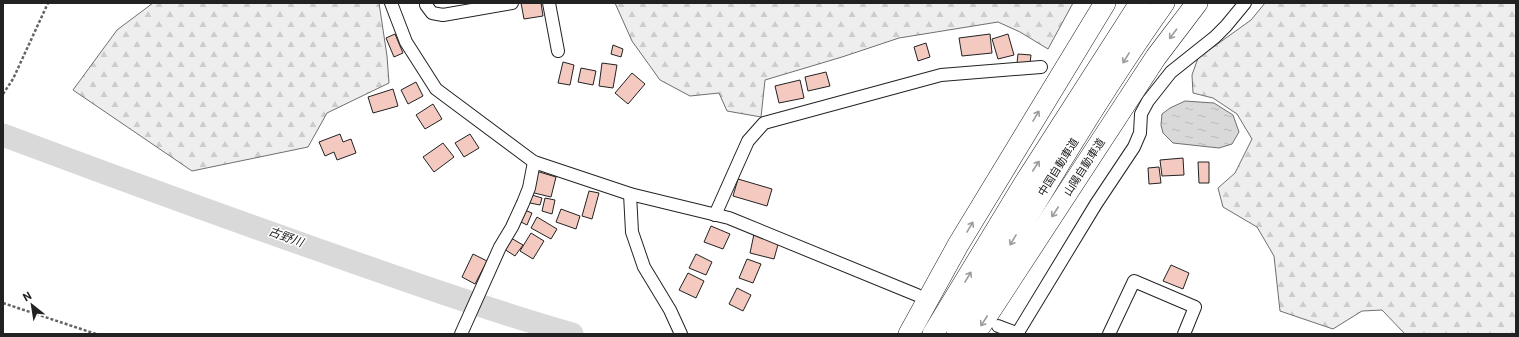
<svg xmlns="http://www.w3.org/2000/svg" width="1519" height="337" viewBox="0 0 1519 337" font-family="Roboto,'Noto Sans JP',sans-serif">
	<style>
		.forest { fill: url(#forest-firs); stroke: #6f6f6f }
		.water { fill: url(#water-ripples); stroke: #6f6f6f }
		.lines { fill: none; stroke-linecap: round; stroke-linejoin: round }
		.river { stroke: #d9d9d9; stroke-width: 23 }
		.building { fill: #f3c9c0; stroke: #222 }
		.street-casing { stroke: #222; stroke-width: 14 }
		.highway-casing { stroke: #222; stroke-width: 22 }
		.path { stroke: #646464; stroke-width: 2.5; stroke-dasharray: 3 2; stroke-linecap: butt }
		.street { stroke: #fff; stroke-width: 12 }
		.highway { stroke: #fff; stroke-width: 21 }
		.oneway { stroke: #9c9c9c }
		.labels { text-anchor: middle; stroke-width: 3; stroke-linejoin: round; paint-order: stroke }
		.street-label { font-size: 11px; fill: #222; stroke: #fff }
		.water-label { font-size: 12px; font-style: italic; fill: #222; stroke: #fff }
	</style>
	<defs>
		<pattern id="forest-firs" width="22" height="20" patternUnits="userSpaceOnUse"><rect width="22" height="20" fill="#eee"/><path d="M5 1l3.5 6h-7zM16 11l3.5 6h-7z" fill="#ccc"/></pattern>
		<pattern id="water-ripples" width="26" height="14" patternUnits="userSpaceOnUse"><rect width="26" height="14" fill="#d9d9d9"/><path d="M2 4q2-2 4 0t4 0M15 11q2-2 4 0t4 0" fill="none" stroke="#bababa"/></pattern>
	</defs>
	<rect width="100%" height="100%" fill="#fff"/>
	<!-- forest -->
	<g class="forest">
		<polygon points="153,3 379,3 387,56 389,83 327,113 308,147 192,171 73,90 117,30"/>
		<polygon points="615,3 1073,3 1048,49 1020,32 998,22 899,38 842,57 765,80 761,117 727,111 719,93 690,96 660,80 632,41"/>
		<polygon points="1265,3 1516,3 1516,334 1405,334 1382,310 1362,311 1333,329 1280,311 1274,256 1257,227 1223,207 1218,188 1235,173 1252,139 1237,114 1213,98 1193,93 1192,75 1198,58 1251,20"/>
	</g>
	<!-- water -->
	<polygon class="water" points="1185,101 1214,103 1233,115 1239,132 1232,144 1219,148 1173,143 1163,133 1161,125 1162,114 1170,108"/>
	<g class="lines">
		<!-- river -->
		<path class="river" d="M3,135C107,174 211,212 316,249C401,279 486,309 572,334"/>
	</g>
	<!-- building -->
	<g class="building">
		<polygon points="521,3 541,3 543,16 524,19"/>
		<polygon points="395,34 403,53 394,57 386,38"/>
		<polygon points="990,34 992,53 962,56 959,38"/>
		<polygon points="1008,34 1014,55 998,59 992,39"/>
		<polygon points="926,43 930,57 918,61 914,47"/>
		<polygon points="613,45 623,49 621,57 611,54"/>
		<polygon points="1018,54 1031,55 1030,64 1017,63"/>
		<polygon points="563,62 574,65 570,85 558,83"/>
		<polygon points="602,63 617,65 613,88 599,86"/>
		<polygon points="581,68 596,71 593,85 578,82"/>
		<polygon points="826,72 830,86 808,91 805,77"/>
		<polygon points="632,73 645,84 628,104 615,93"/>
		<polygon points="800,80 804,98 779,103 775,86"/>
		<polygon points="416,82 423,96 408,104 401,90"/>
		<polygon points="393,89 398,106 373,113 368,97"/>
		<polygon points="433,104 442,119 425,129 416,115"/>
		<polygon points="340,134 343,142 351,139 356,153 337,160 334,152 325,156 319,142"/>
		<polygon points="470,134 479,148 464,157 455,143"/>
		<polygon points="443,143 454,157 434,172 423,157"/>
		<polygon points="1183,158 1184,175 1162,176 1160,160"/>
		<polygon points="1198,162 1209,162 1209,183 1199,183"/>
		<polygon points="1159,167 1161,183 1149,184 1148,168"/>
		<polygon points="536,171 556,177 551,197 530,192"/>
		<polygon points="738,179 772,189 767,206 733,196"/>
		<polygon points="589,191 599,193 592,219 582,216"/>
		<polygon points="532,195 542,198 540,205 530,203"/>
		<polygon points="545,198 555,200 552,214 542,211"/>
		<polygon points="522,209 532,213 527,225 517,220"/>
		<polygon points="561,209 580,216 576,229 556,222"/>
		<polygon points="537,217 557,229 551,239 531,228"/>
		<polygon points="711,226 730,234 723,249 704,242"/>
		<polygon points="531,233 544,241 533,259 520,251"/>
		<polygon points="754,234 779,241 774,259 750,253"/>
		<polygon points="511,238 523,245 515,256 504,249"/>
		<polygon points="473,254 487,261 475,284 462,277"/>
		<polygon points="696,254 712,262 706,275 689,268"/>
		<polygon points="747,259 761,264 753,283 739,278"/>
		<polygon points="1171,265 1189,273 1183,289 1163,281"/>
		<polygon points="688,273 704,281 696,298 679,290"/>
		<polygon points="737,288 751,295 743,311 729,304"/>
	</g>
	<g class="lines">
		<!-- street casing -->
		<g class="street-casing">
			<g id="street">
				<polyline points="391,3 406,42 436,89 534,162 630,194 729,218 917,295"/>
				<polyline points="549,3 558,51"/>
				<polyline points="426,5 432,13 443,15 512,3"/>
				<polyline points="630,194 632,232 644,267 670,310 681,334"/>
				<polyline points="715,215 748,141 764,123 941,75 1041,67"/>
				<polyline points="998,326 1019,334"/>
				<polyline points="461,334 500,247 512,227 523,203 529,188 534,162"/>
				<polyline points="1017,334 1096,204 1134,147 1140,133 1141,114 1148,101 1171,72 1215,37 1226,26 1245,3"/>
				<polyline points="1109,334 1134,281 1195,307 1184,334"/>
			</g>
		</g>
		<!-- highway casing -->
		<g class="highway-casing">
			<g id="highway">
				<polyline points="909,334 958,245 1105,3"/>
				<polyline points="933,334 1024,184 1140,3"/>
				<path d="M957,334C1024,223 1089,109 1164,3"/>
				<polyline points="975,334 1156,57 1197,3"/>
			</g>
		</g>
		<!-- path -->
		<g class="path">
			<polyline points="3,94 13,79 48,3"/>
			<polyline points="3,303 96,334"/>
		</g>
		<!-- street -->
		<use href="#street" class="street"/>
		<!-- highway -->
		<use href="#highway" class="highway"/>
	</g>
	<!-- one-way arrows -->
	<defs><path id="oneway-shaft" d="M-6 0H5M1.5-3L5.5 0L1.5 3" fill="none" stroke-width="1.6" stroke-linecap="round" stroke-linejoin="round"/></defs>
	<g class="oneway">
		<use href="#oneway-shaft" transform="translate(1173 34) rotate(127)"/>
		<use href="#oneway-shaft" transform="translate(1126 58) rotate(122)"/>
		<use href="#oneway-shaft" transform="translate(1036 116) rotate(-59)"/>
		<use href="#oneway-shaft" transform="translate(1036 166) rotate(-57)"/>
		<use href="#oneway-shaft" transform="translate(1055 212) rotate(123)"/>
		<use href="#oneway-shaft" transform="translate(970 227) rotate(-59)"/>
		<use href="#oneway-shaft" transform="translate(1013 240) rotate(121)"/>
		<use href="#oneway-shaft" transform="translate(968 277) rotate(-59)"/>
		<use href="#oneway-shaft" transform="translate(984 321) rotate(123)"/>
	</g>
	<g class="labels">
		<!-- street labels -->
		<g class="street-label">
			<text transform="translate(1058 167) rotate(-58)" y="4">中国自動車道</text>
			<text transform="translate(1084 167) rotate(-57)" y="4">山陽自動車道</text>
		</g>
		<!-- water labels -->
		<g class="water-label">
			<text transform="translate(286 237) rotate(20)" y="4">古野川</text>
		</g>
	</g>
	<!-- border -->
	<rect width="1519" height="337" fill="none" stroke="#222222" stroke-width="8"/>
	<!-- north arrow -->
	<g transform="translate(32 305) rotate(330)" stroke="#ffffff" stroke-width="3" paint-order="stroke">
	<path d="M0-3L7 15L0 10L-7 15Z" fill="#222222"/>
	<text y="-6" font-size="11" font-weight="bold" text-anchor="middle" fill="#222222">N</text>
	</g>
</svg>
